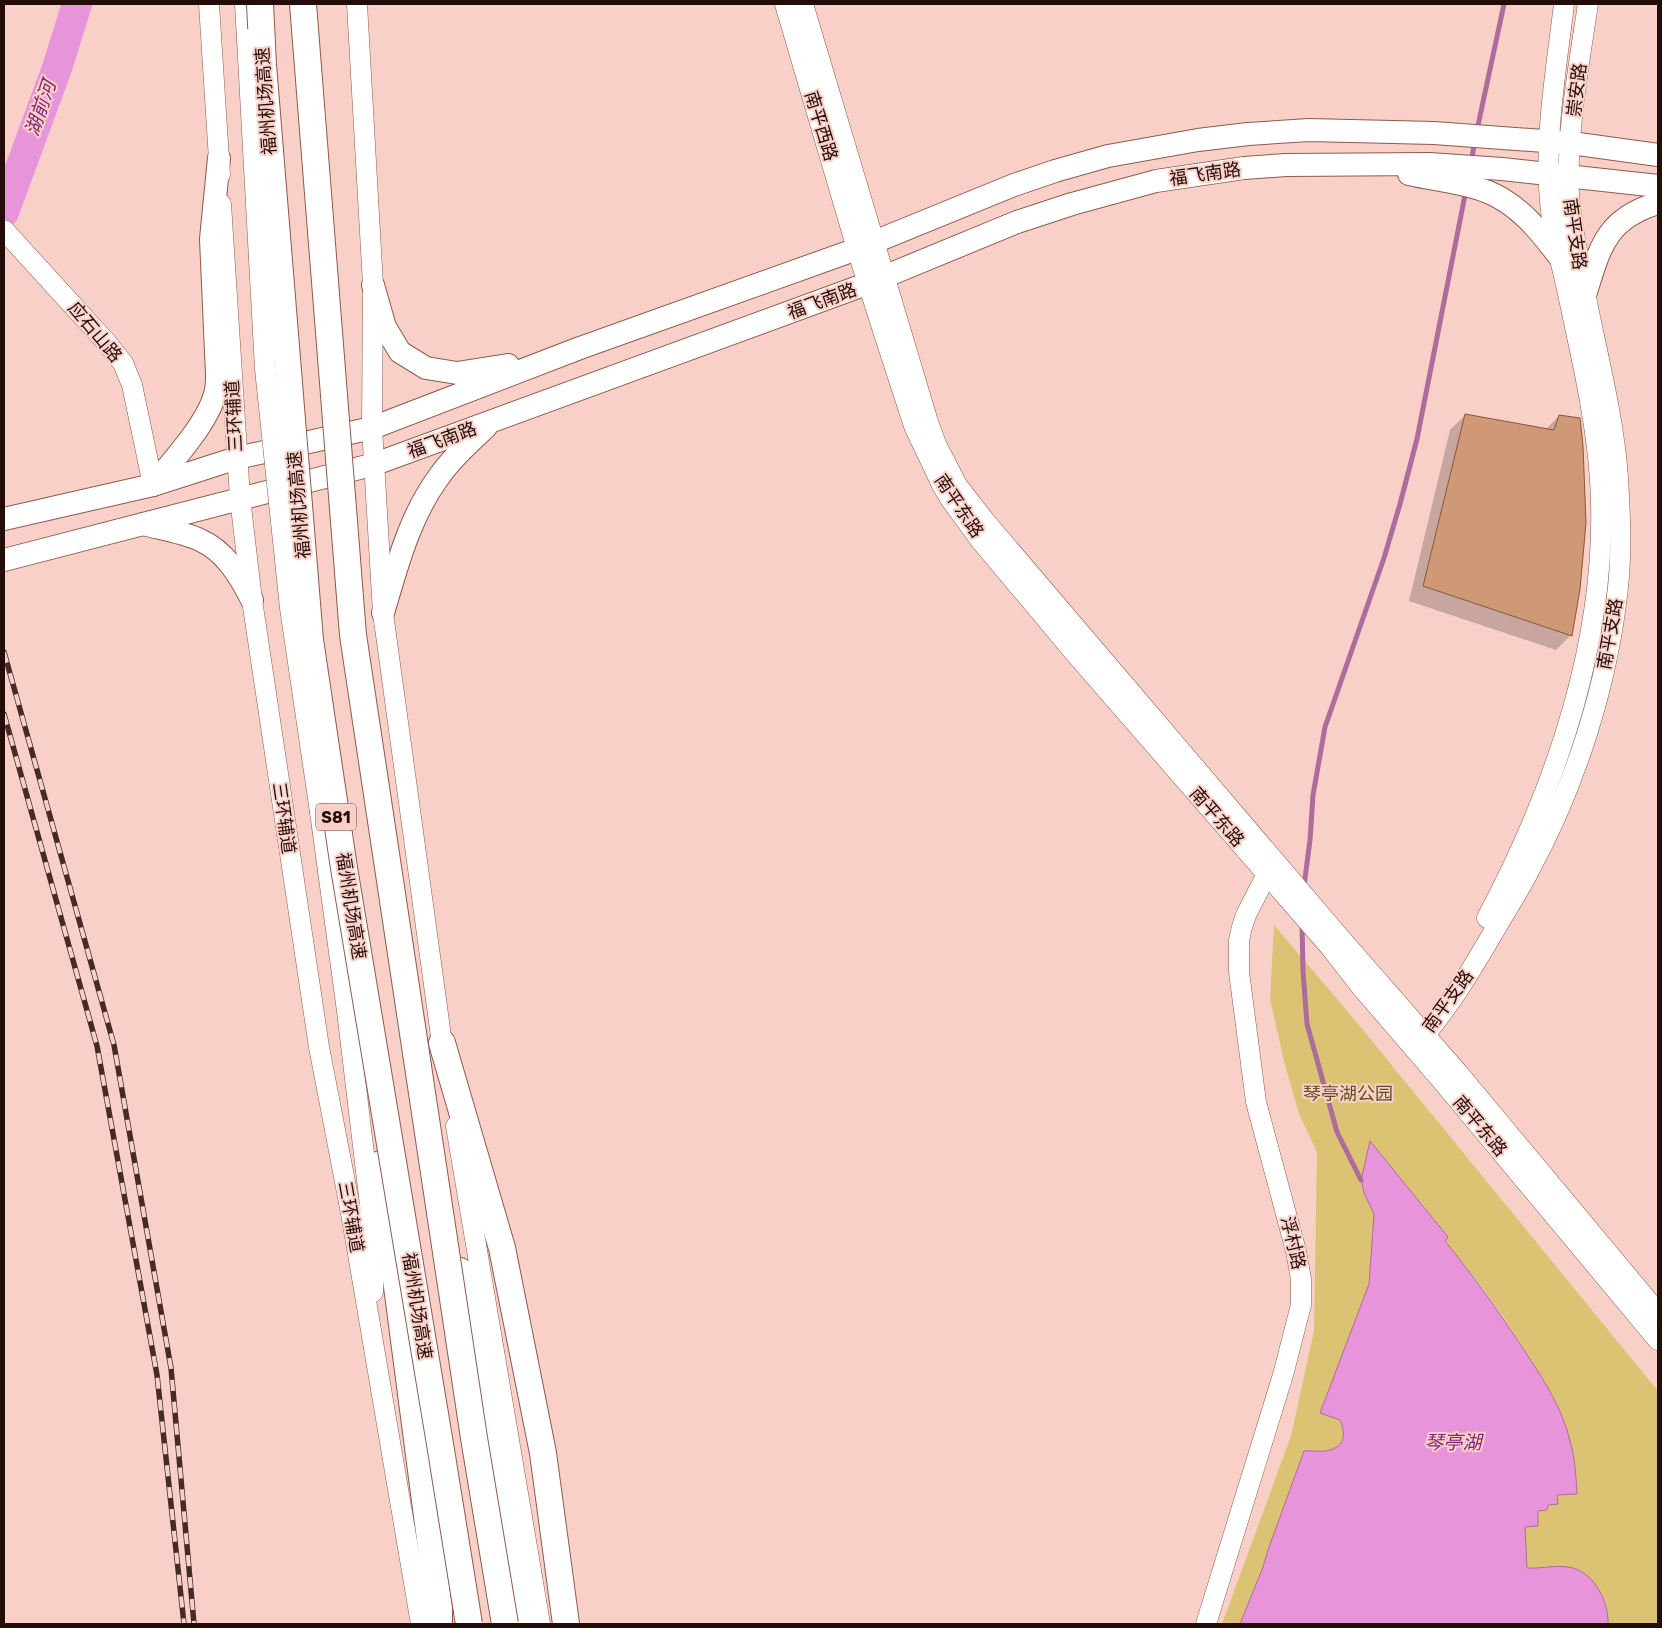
<svg xmlns="http://www.w3.org/2000/svg" width="1662" height="1628" viewBox="0 0 1662 1628" font-family="Rubik,'Noto Sans SC',sans-serif">
	<style>
		.green { fill: #dcc374 }
		.water { fill: #e894db; stroke: #ad6c9c }
		.shadow { fill: #0003 }
		.lines { fill: none; stroke-linecap: round; stroke-linejoin: round }
		.stream { stroke: #ad6c9c; stroke-width: 5 }
		.river { stroke: #e894db; stroke-width: 30 }
		.building { fill: #cf9876; stroke: #895737 }
		.secondary-casing { stroke: #92584b; stroke-width: 21 }
		.primary-casing { stroke: #92584b; stroke-width: 24 }
		.highway-casing { stroke: #92584b; stroke-width: 28 }
		.secondary { stroke: #fff; stroke-width: 20 }
		.primary { stroke: #fff; stroke-width: 22 }
		.highway { stroke: #fff; stroke-width: 26 }
		.rail-casing { stroke: #452b27; stroke-width: 5.5 }
		.rail { stroke: #f9d0c7; stroke-width: 4; stroke-dasharray: 11; stroke-linecap: butt }
		.secondary-bridge-casing { stroke: #92584b; stroke-width: 21; stroke-linecap: butt }
		.highway-bridge-casing { stroke: #92584b; stroke-width: 28; stroke-linecap: butt }
		.secondary-bridge { stroke: #fff; stroke-width: 20 }
		.highway-bridge { stroke: #fff; stroke-width: 26 }
		.labels { text-anchor: middle; stroke-width: 4; stroke-linejoin: round; paint-order: stroke }
		.shield { fill: #f9d0c7; stroke: #644842; stroke-width: 1 }
		.shield-label { font-size: 16px; font-weight: bold; fill: #240d09 }
		.street-label { font-size: 18px; fill: #240d09; stroke: #f9d0c7 }
		.park-label { font-size: 18px; fill: #5f5123; stroke: #f9d0c7 }
		.water-label { font-size: 19px; font-style: italic; fill: #84227a; stroke: #f9d0c7 }
	</style>
	<rect width="100%" height="100%" fill="#f9d0c7"/>
	<!-- green -->
	<path class="green" d="M1274,925L1349,1013L1658,1391V1624H1608V1620L1560,1567L1527,1568L1525,1527L1538,1511L1547,1510L1548,1505L1557,1495L1570,1440L1559,1411L1545,1382L1506,1321L1481,1286L1445,1241L1448,1237L1370,1141L1364,1193L1374,1213L1369,1284L1340,1365L1320,1413L1340,1420C1347,1436 1344,1449 1324,1451C1318,1452 1311,1450 1304,1451L1268,1550L1263,1567L1240,1624H1222L1291,1436L1314,1331L1317,1152L1299,1114L1284,1061L1270,999Z"/>
	<!-- water -->
	<path class="water" d="M1370,1141L1448,1237L1445,1241C1475,1278 1502,1316 1528,1356C1545,1382 1563,1410 1570,1441C1575,1458 1576,1476 1577,1494L1557,1495L1558,1504L1548,1505L1547,1510L1538,1511V1526L1525,1527L1527,1568C1542,1569 1558,1564 1573,1568C1595,1574 1609,1603 1608,1624H1240L1263,1567L1268,1550L1304,1451C1311,1450 1318,1452 1324,1451C1344,1449 1347,1436 1340,1420L1320,1413L1369,1284L1374,1214L1364,1193L1361,1180Z"/>
	<!-- shadow -->
	<polygon class="shadow" points="1465,415 1545,430 1559,416 1571,635 1556,650 1409,601 1450,430"/>
	<g class="lines">
		<!-- stream -->
		<g class="stream">
			<polyline points="1477,130 1504,4"/>
			<polyline points="1471,162 1475,141"/>
			<polyline points="1304,886 1310,840 1313,795 1325,727 1384,558 1400,504 1417,439 1466,190"/>
			<polyline points="1302,924 1303,971 1307,1024 1337,1132 1361,1180"/>
		</g>
		<!-- river -->
		<polyline class="river" points="4,212 57,68 77,4"/>
	</g>
	<!-- building -->
	<polygon class="building" points="1465,414 1554,430 1559,415 1580,418 1583,446 1586,523 1580,589 1572,636 1423,586"/>
	<g class="lines">
		<!-- secondary casing -->
		<g class="secondary-casing">
			<g id="secondary">
				<polyline points="209,4 220,175"/>
				<polyline points="245,4 247,39"/>
				<polyline points="357,4 373,285 372,428 383,613 444,1058"/>
				<polyline points="785,4 857,249 887,343 914,426 942,485 951,500 981,541 1074,652 1331,948 1363,989 1443,1082 1658,1340"/>
				<polyline points="803,4 928,422 936,444 957,485 984,520 1335,932 1458,1073 1658,1313"/>
				<polyline points="221,204 240,498 252,600 319,1047 351,1213 421,1624"/>
				<polyline points="4,230 107,343 123,363 132,385 153,485"/>
				<polyline points="320,812 347,1011 375,1247 373,1292"/>
				<path d="M1487,918C1557,786 1610,632 1600,480C1596,416 1580,352 1567,289C1561,263 1554,237 1551,211C1543,142 1556,72 1564,4"/>
				<path d="M1417,1044C1450,1007 1475,964 1500,921C1510,904 1521,887 1530,869C1576,784 1608,683 1618,587C1622,551 1620,513 1618,477C1613,408 1593,340 1581,271C1576,246 1571,221 1569,195C1566,135 1579,64 1588,4"/>
				<polyline points="456,1126 540,1624"/>
				<polyline points="1206,1624 1283,1375 1301,1305 1301,1279 1296,1251 1256,1102 1239,972 1239,940 1242,927 1246,915 1272,864"/>
			</g>
		</g>
		<!-- primary casing -->
		<g class="primary-casing">
			<g id="primary">
				<path d="M1409,174C1435,180 1463,182 1488,192C1518,204 1539,230 1558,255"/>
				<polyline points="373,285 385,327 400,352 426,368 457,373 508,365"/>
				<path d="M1585,295C1600,248 1605,219 1658,203"/>
				<path d="M153,485C173,460 210,421 216,390C217,385 217,379 217,374L211,239L219,158"/>
				<polyline points="4,519 153,485 237,458 372,428 580,348 857,249 1014,185 1055,171 1108,156 1198,140 1248,134 1309,130 1434,133 1571,143 1658,155"/>
				<path d="M143,524C162,529 183,532 200,540C225,551 240,576 252,600"/>
				<polyline points="4,560 375,464 869,283 1017,222 1072,204 1156,181 1244,168 1286,165 1429,164 1502,169 1658,186"/>
				<path d="M383,613C397,566 409,518 438,478C451,459 469,443 486,427"/>
			</g>
		</g>
		<!-- highway casing -->
		<g class="highway-casing">
			<g id="highway">
				<polyline points="442,1043 502,1248 543,1453 566,1624"/>
				<polyline points="381,1164 439,1608 439,1624"/>
				<polyline points="460,1271 479,1358 525,1624"/>
			</g>
		</g>
		<!-- secondary -->
		<use href="#secondary" class="secondary"/>
		<!-- primary -->
		<use href="#primary" class="primary"/>
		<!-- highway -->
		<use href="#highway" class="highway"/>
		<!-- rail casing -->
		<g class="rail-casing">
			<g id="rail">
				<polyline points="4,652 114,1045 171,1368 194,1624"/>
				<polyline points="4,714 97,1046 157,1375 184,1624"/>
			</g>
		</g>
		<!-- rail -->
		<use href="#rail" class="rail"/>
		<!-- secondary-bridge casing -->
		<g class="secondary-bridge-casing">
			<polyline id="secondary-bridge" points="247,39 265,369 290,608 320,812"/>
		</g>
		<!-- highway-bridge casing -->
		<g class="highway-bridge-casing">
			<g id="highway-bridge">
				<polyline points="260,4 263,65 310,640 344,868 440,1444 469,1624"/>
				<polyline points="303,4 353,635 474,1438 505,1624"/>
			</g>
		</g>
		<!-- secondary-bridge -->
		<use href="#secondary-bridge" class="secondary-bridge"/>
		<!-- highway-bridge -->
		<use href="#highway-bridge" class="highway-bridge"/>
	</g>
	<g class="labels">
		<!-- shield labels -->
		<rect class="shield" x="316" y="803.5" width="40" height="27" rx="4"/>
		<g class="shield-label">
			<text x="336" y="823">S81</text>
		</g>
		<!-- street labels -->
		<g class="street-label">
			<text transform="translate(1577 90) rotate(-83)" y="6">崇安路</text>
			<text transform="translate(266 101) rotate(-94)" y="6">福州机场高速</text>
			<text transform="translate(821 126) rotate(73)" y="6">南平西路</text>
			<text transform="translate(1205 174) rotate(-8)" y="6">福飞南路</text>
			<text transform="translate(1575 234) rotate(82)" y="6">南平支路</text>
			<text transform="translate(822 301) rotate(-20)" y="6">福飞南路</text>
			<text transform="translate(95 332) rotate(50)" y="6">应石山路</text>
			<text transform="translate(234 416) rotate(-93)" y="6">三环辅道</text>
			<text transform="translate(442 440) rotate(-20)" y="6">福飞南路</text>
			<text transform="translate(299 505) rotate(-95)" y="6">福州机场高速</text>
			<text transform="translate(959 506) rotate(56)" y="6">南平东路</text>
			<text transform="translate(1610 634) rotate(-80)" y="6">南平支路</text>
			<text transform="translate(1217 817) rotate(49)" y="6">南平东路</text>
			<text transform="translate(284 818) rotate(82)" y="6">三环辅道</text>
			<text transform="translate(351 906) rotate(81)" y="6">福州机场高速</text>
			<text transform="translate(1448 1001) rotate(-54)" y="6">南平支路</text>
			<text transform="translate(1480 1126) rotate(50)" y="6">南平东路</text>
			<text transform="translate(351 1217) rotate(80)" y="6">三环辅道</text>
			<text transform="translate(1293 1243) rotate(77)" y="6">浮村路</text>
			<text transform="translate(417 1306) rotate(81)" y="6">福州机场高速</text>
		</g>
		<!-- park labels -->
		<g class="park-label">
			<text x="1348" y="1100">琴亭湖公园</text>
		</g>
		<!-- water labels -->
		<g class="water-label">
			<text transform="translate(40 108) rotate(-71)" y="7">湖前河</text>
			<text x="1453" y="1449">琴亭湖</text>
		</g>
	</g>
	<!-- border -->
	<rect width="1662" height="1628" fill="none" stroke="#240d09" stroke-width="10"/>
</svg>
